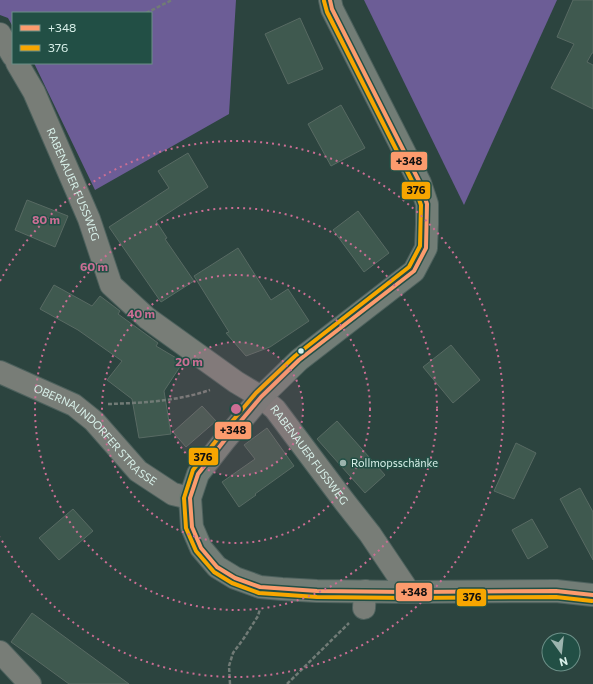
<svg xmlns="http://www.w3.org/2000/svg" width="593" height="684" viewBox="0 0 593 684" font-family="Commissioner,sans-serif">
	<style>
		.green { fill: #6c5d96 }
		.building { fill: #3f594f; stroke: #586a63 }
		.lines { fill: none; stroke-linecap: round; stroke-linejoin: round }
		.minor-casing { stroke: #4d615d; stroke-width: 24 }
		.major-casing { stroke: #4d615d; stroke-width: 24 }
		.path { stroke: #717b76; stroke-width: 2.5; stroke-dasharray: 4 2; stroke-linecap: butt }
		.minor { stroke: #787d77; stroke-width: 22 }
		.major { stroke: #727d76; stroke-width: 22 }
		.bus-1-casing { stroke: #224f45; stroke-width: 7 }
		.bus-2-casing { stroke: #224f45; stroke-width: 7 }
		.bus-1 { stroke: #fc9b6d; stroke-width: 4 }
		.bus-2 { stroke: #f7a600; stroke-width: 4 }
		.ring { fill: none; stroke: #cb6e94; stroke-width: 2; stroke-dasharray: 2 4 }
		.bus-dot { fill: #d8f0e9; stroke: #224f45; stroke-width: 1.5 }
		.poi-dot { fill: #9cb4ae; stroke: #224f45; stroke-width: 1.5 }
		.labels { text-anchor: middle; stroke-width: 3; stroke-linejoin: round; paint-order: stroke }
		.street-label { font-size: 11px; fill: #d8f0e9; stroke: #224f45 }
		.poi-label { font-size: 11px; fill: #d8f0e9; stroke: #224f45; text-anchor: start }
		.centre { fill: #cb6e94; stroke: #224f45; stroke-width: 2 }
		.ring-label { font-size: 12px; text-anchor: middle; font-weight: bold; fill: #cb6e94; stroke: #224f45; stroke-width: 3; stroke-linejoin: round; paint-order: stroke }
		.line-badge { stroke: #224f45; stroke-width: 1.5 }
		.pale-badge-label { font-size: 11px; text-anchor: middle; font-weight: bold; fill: #111 }
	</style>
	<rect width="100%" height="100%" fill="#2c443f"/>
	<!-- green -->
	<g class="green">
		<polygon points="0,0 236,0 229,114 95,190 34,63 151,63 151,13 13,13 13,27 8,18 0,15"/>
		<polygon points="364,0 557,0 464,205"/>
	</g>
	<!-- building -->
	<g class="building">
		<polygon points="573,0 593,0 593,53 592,53 587,62 593,65 593,109 551,88 574,44 557,37"/>
		<polygon points="300,18 323,69 288,84 265,34"/>
		<polygon points="341,105 365,148 331,166 308,124"/>
		<polygon points="188,153 208,187 156,221 167,238 165,239 194,281 161,302 109,227 169,188 158,171"/>
		<polygon points="27,200 68,216 55,247 15,230"/>
		<polygon points="358,211 389,253 364,272 333,230"/>
		<polygon points="238,248 271,300 288,289 309,321 270,347 246,356 226,333 229,332 194,276"/>
		<polygon points="54,285 92,306 100,296 120,311 118,314 158,343 156,346 183,362 164,391 171,434 139,438 132,399 107,380 122,361 78,330 40,309"/>
		<polygon points="451,345 480,380 453,403 423,367"/>
		<polygon points="202,406 216,421 186,447 173,432"/>
		<polygon points="337,421 385,475 365,493 317,439"/>
		<polygon points="267,428 294,466 255,494 256,495 239,507 222,482 255,459 244,445"/>
		<polygon points="516,443 536,453 514,499 494,491"/>
		<polygon points="580,488 593,512 593,560 560,499"/>
		<polygon points="73,509 93,531 59,560 39,538"/>
		<polygon points="532,519 548,547 528,559 512,530"/>
		<polygon points="32,613 129,684 69,684 32,657 11,642"/>
	</g>
	<g class="lines">
		<!-- minor casing -->
		<g class="minor-casing">
			<g id="minor">
				<polyline points="0,34 13,56"/>
				<path id="s1" d="M17,63L34,92L89,219L111,285L147,318L236,382L261,397L275,409L344,501L370,534L409,592"/>
				<path id="s2" d="M0,372L74,405L94,421L138,471L173,494L190,498"/>
				<polyline points="364,608 365,591"/>
				<polyline points="0,652 30,684"/>
			</g>
		</g>
		<!-- major casing -->
		<g class="major-casing">
			<polyline id="major" points="330,0 332,9 420,183 427,204 427,224 426,248 414,271 299,360 261,397 224,441 198,474 190,498 192,527 201,548 217,567 235,578 260,587 282,589 317,591 409,592 556,591 593,595"/>
		</g>
		<!-- path -->
		<g class="path">
			<polyline points="146,13 172,0"/>
			<path d="M108,404C142,403 178,401 210,390"/>
			<polyline points="230,684 229,666 233,653 244,638 258,616 260,609"/>
			<polyline points="287,684 349,623"/>
		</g>
		<!-- minor -->
		<use href="#minor" class="minor"/>
		<!-- major -->
		<use href="#major" class="major"/>
		<!-- bus-1 casing -->
		<g class="bus-1-casing">
			<polyline id="bus-1" points="330,0 332,9 420,183 427,204 426,248 414,271 299,360 261,397 224,441 198,474 190,498 192,527 201,548 217,567 235,578 260,587 317,591 409,592 556,591 593,595"/>
		</g>
		<!-- bus-2 casing -->
		<g class="bus-2-casing">
			<polyline id="bus-2" points="324,1 327,12 414,185 421,205 420,246 409,267 295,356 256,393 219,437 193,470 184,498 186,528 196,551 214,572 232,583 259,593 317,597 409,598 556,597 592,601"/>
		</g>
		<!-- bus-1 -->
		<use href="#bus-1" class="bus-1"/>
		<!-- bus-2 -->
		<use href="#bus-2" class="bus-2"/>
	</g>
	<!-- distance rings -->
	<circle cx="236" cy="409" r="67" fill="#cb6e94" fill-opacity=".12"/>
	<g class="ring">
		<circle cx="236" cy="409" r="67"/>
		<circle cx="236" cy="409" r="134"/>
		<circle cx="236" cy="409" r="201"/>
		<path d="M0 281A268 268 0 1 1 0 537"/>
	</g>
	<!-- markers -->
	<circle class="bus-dot" cx="301" cy="351" r="3.5"/>
	<circle class="poi-dot" cx="343" cy="463" r="4"/>
	<g class="labels">
		<!-- street labels -->
		<g class="street-label">
			<text dy="4" stroke="none"><textPath href="#s1" startOffset="134">RABENAUER FUSSWEG</textPath></text>
			<text dy="4" stroke="none"><textPath href="#s2" startOffset="116">OBERNAUNDORFER STRASSE</textPath></text>
			<text dy="4" stroke="none"><textPath href="#s1" startOffset="505">RABENAUER FUSSWEG</textPath></text>
		</g>
		<!-- poi labels -->
		<g class="poi-label">
			<text x="351" y="467">Rollmopsschänke</text>
		</g>
	</g>
	<circle cx="236" cy="409" r="6" class="centre"/>
	<g class="ring-label">
		<text x="46" y="224">80 m</text>
		<text x="94" y="271">60 m</text>
		<text x="141" y="318">40 m</text>
		<text x="189" y="366">20 m</text>
	</g>
	<g class="line-badge">
		<rect x="390" y="151" width="38" height="20" rx="4" fill="#fc9b6d"/>
		<rect x="401" y="181" width="30" height="19" rx="4" fill="#f7a600"/>
		<rect x="214" y="421" width="38" height="19" rx="4" fill="#fc9b6d"/>
		<rect x="188" y="447" width="31" height="19" rx="4" fill="#f7a600"/>
		<rect x="395" y="582" width="38" height="20" rx="4" fill="#fc9b6d"/>
		<rect x="456" y="588" width="31" height="19" rx="4" fill="#f7a600"/>
	</g>
	<g class="pale-badge-label">
		<text x="409" y="165">+348</text>
		<text x="416" y="194">376</text>
		<text x="233" y="434">+348</text>
		<text x="203" y="461">376</text>
		<text x="414" y="596">+348</text>
		<text x="472" y="601">376</text>
	</g>
	<!-- legend -->
	<rect x="12" y="12" width="140" height="52" fill="#224f45" stroke="#6b8f87"/>
	<rect x="20" y="25" width="20" height="6" fill="#fc9b6d" stroke="#6b8f87"/>
	<text x="48" y="32" font-size="12" fill="#d8f0e9">+348</text>
	<rect x="20" y="45" width="20" height="6" fill="#f7a600" stroke="#6b8f87"/>
	<text x="48" y="52" font-size="12" fill="#d8f0e9">376</text>
	<!-- north arrow -->
	<g transform="translate(561 652) rotate(165)"><circle r="19" fill="#224f45" stroke="#6b8f87"/>
	<path d="M0-3L7 15L0 10L-7 15Z" fill="#9cb4ae"/>
	<text y="-6" font-size="11" font-weight="bold" text-anchor="middle" fill="#d8f0e9">N</text>
	</g>
</svg>
